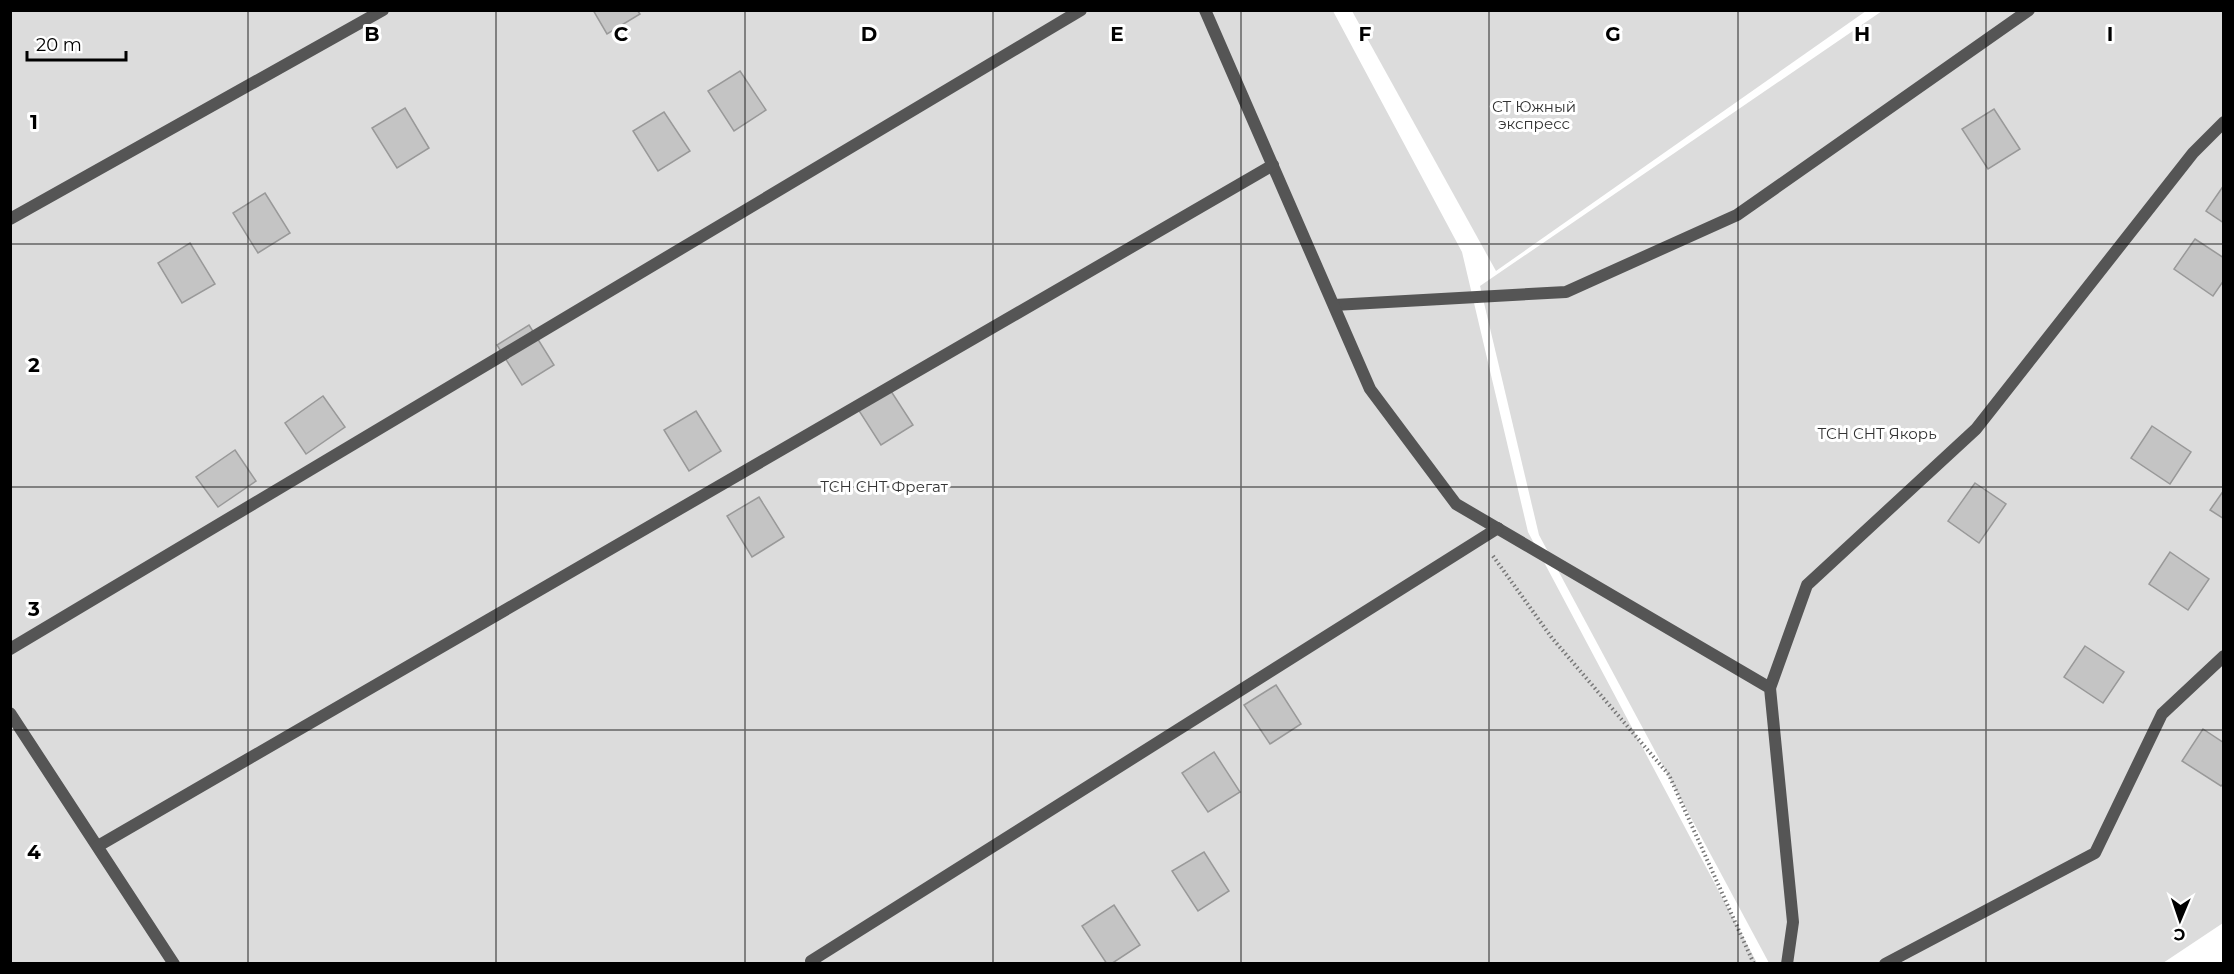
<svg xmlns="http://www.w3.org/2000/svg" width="2234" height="974" viewBox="0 0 2234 974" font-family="Montserrat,sans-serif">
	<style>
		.green { fill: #dcdcdc }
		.building { fill: #c4c4c4; stroke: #999; stroke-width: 1.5 }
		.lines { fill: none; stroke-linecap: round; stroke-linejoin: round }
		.path { stroke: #777; stroke-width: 4; stroke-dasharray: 1.5 3; stroke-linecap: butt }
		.lane { stroke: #555; stroke-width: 12 }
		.street { stroke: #555; stroke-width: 12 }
		.grid { fill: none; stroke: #000; stroke-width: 1.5; stroke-opacity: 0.55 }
		.labels { text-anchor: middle; stroke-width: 6; stroke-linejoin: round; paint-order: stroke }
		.park-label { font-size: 15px; fill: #333; stroke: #fff }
		.grid-label { font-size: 20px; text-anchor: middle; font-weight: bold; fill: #000; stroke: #fff; stroke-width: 6; stroke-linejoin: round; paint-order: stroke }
	</style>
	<rect width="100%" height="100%" fill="#fff"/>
	<!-- green -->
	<g class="green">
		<polygon points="10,11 1333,11 1462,252 1528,532 1757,963 11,963"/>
		<polygon points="1352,11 1866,11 1496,271"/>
		<polygon points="1882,11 2223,11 2223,923 2163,963 1769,963 1539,535 1480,286"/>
	</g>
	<!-- building -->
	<g class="building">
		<polygon points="593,10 637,10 640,14 607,34"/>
		<polygon points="740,71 766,110 734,131 708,91"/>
		<polygon points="405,108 429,148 397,168 372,128"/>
		<polygon points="1994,109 2020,149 1988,169 1962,129"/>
		<polygon points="664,112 690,151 658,171 633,131"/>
		<polygon points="2224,185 2224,223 2206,211"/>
		<polygon points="265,193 290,233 258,253 233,213"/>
		<polygon points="2195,239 2224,258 2224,280 2213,296 2174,269"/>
		<polygon points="190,243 215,284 182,303 158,263"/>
		<polygon points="529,325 554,365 522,385 497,345"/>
		<polygon points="887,385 913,425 881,445 856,406"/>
		<polygon points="323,396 345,427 306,454 285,423"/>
		<polygon points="696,411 721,451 689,471 664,430"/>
		<polygon points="2152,426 2191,452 2170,484 2131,458"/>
		<polygon points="235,450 256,481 218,507 196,477"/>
		<polygon points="1975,483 2006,504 1979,543 1948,521"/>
		<polygon points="2224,490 2224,519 2210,510"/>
		<polygon points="759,497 784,537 752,557 727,516"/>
		<polygon points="2170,552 2209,579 2188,610 2149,584"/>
		<polygon points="2085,646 2124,672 2103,703 2064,677"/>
		<polygon points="1276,685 1301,724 1270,744 1244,705"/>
		<polygon points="2203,729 2224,743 2224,783 2221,786 2182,761"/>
		<polygon points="1214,752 1240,792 1208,812 1182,773"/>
		<polygon points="1204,852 1229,891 1198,911 1172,871"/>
		<polygon points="1114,905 1140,945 1111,964 1107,964 1082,926"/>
	</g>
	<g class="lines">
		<!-- path -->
		<polyline class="path" points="1493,556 1552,638 1669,775 1754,964"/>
		<!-- lane -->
		<g class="lane">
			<polyline points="1334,305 1566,292 1737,215 2029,10"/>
			<polyline points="1770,688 1807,585 1976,429 2193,153 2224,122"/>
			<polyline points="1885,964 2095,853 2162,714 2224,656"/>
		</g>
		<!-- street -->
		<g class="street">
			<polyline points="1205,10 1370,389 1456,504 1770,688 1793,922 1787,964"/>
			<polyline points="10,219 383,10"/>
			<polyline points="10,649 1081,10"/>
			<polyline points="10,713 174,964"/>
			<polyline points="98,846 1273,165"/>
			<polyline points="811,961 1498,528"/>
		</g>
	</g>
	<!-- grid -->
	<path class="grid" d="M248,10V964M496,10V964M745,10V964M993,10V964M1241,10V964M1489,10V964M1738,10V964M1986,10V964M10,244H2224M10,487H2224M10,730H2224"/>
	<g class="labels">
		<!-- park labels -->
		<g class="park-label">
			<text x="1534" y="112">СТ Южный<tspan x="1534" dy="17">экспресс</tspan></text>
			<text x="1877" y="439">ТСН СНТ Якорь</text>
			<text x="884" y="492">ТСН СНТ Фрегат</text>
		</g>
	</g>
	<g class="grid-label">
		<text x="372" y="41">B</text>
		<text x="621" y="41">C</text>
		<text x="869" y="41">D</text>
		<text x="1117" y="41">E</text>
		<text x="1365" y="41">F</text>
		<text x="1613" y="41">G</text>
		<text x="1862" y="41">H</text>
		<text x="2110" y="41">I</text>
		<text x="34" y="129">1</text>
		<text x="34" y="372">2</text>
		<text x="34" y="616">3</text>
		<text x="34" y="859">4</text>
	</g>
	<!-- border -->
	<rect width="2234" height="974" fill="none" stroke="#000000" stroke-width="24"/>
	<!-- north arrow -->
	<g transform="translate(2180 920) rotate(182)" stroke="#ffffff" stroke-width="4.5" paint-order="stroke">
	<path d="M0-4.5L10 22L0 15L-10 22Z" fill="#000000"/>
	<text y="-9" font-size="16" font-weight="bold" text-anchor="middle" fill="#000000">С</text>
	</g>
	<!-- scale -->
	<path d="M27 51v9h99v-9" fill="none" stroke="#000000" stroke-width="3"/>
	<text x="36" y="51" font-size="18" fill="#000000" stroke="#ffffff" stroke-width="4.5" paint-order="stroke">20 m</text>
</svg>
